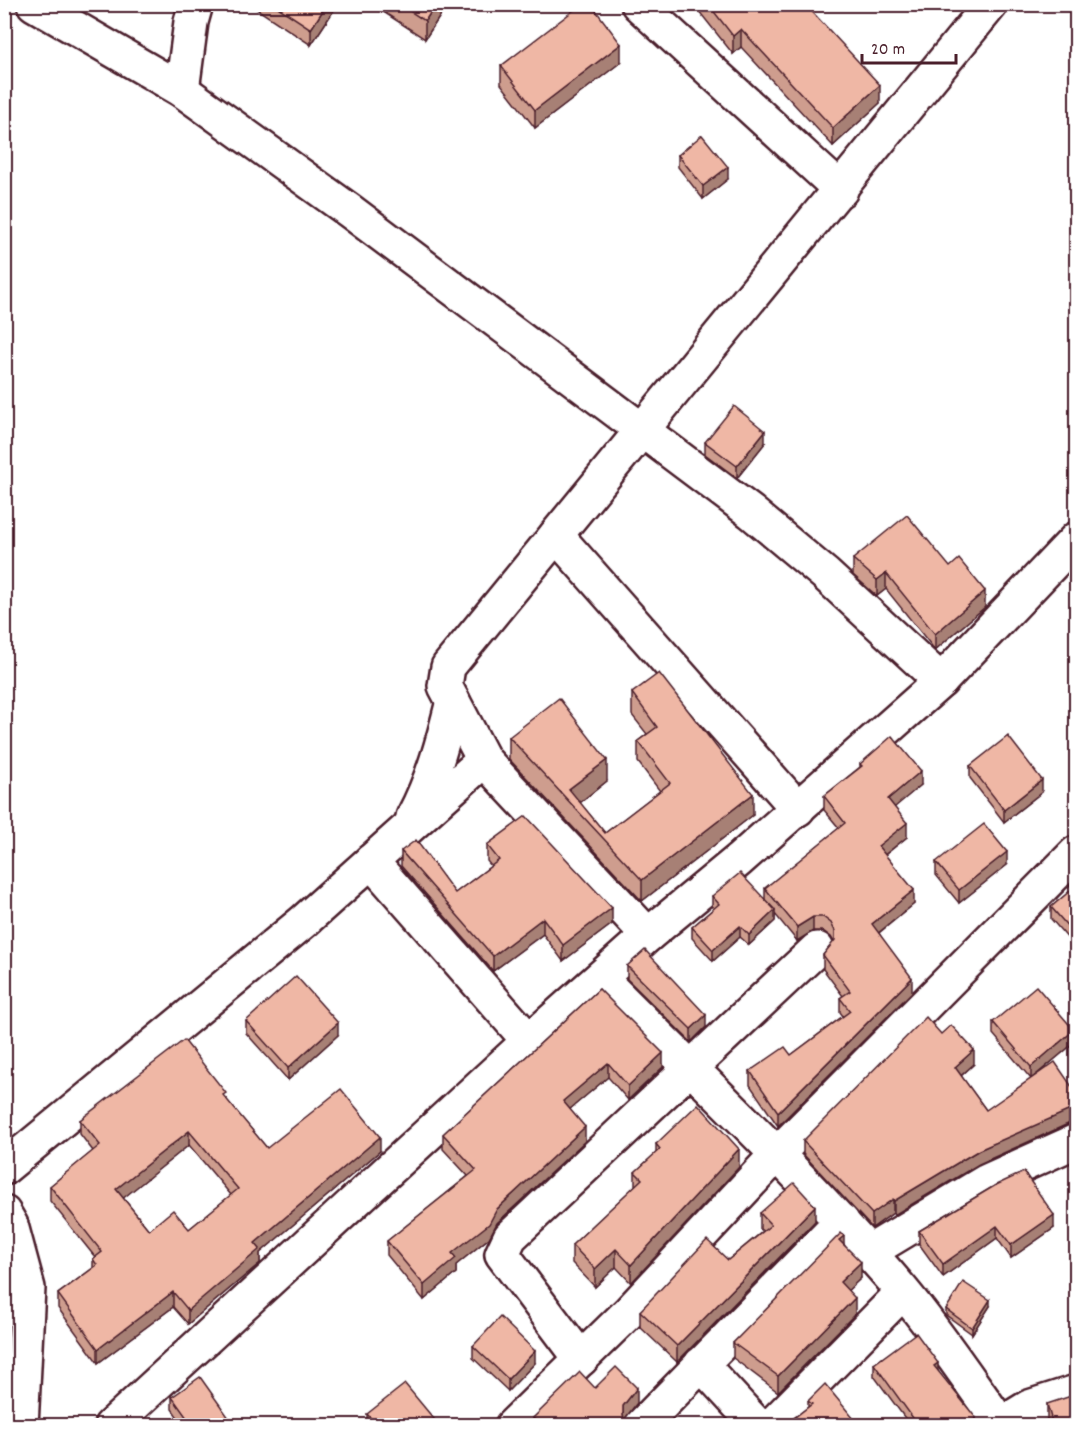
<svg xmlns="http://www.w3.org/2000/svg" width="1081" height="1430" viewBox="0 0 1081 1430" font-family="Dekko,sans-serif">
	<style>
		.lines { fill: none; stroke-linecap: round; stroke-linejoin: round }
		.street-casing { stroke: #4a1f2b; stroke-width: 38 }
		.secondary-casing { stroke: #4a1f2b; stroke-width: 38 }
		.street { stroke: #fff; stroke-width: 33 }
		.secondary { stroke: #fff; stroke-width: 33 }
		.wall { fill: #ce9d8e; stroke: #4a1f2b; stroke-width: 1.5; fill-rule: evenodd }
		.shaded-wall { fill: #a78074; stroke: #4a1f2b; stroke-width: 1.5 }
		.building { fill: #efb7a5; stroke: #4a1f2b; stroke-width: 1.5; fill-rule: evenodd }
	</style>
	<rect width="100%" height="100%" fill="#fff"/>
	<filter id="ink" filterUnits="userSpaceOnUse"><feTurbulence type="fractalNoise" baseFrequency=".0167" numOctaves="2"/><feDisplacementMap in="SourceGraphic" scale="12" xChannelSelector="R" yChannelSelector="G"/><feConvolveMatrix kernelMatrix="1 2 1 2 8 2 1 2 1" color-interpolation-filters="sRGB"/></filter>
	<g filter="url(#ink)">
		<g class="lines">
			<!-- street casing -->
			<g class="street-casing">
				<g id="street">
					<polyline points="34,4 182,90 350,211 751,512 825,574 941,681"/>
					<polyline points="638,4 841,190"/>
					<polyline points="182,90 191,22 196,4"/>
					<polyline points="556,535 798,809"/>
					<path d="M413,817C433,780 443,741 453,701"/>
					<polyline points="371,861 529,1041"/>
					<polyline points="648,935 484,760 445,686 448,667 991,4"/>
					<path d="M601,979C703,1081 808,1180 902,1290C938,1333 969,1380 1002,1426"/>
					<polyline points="4,1168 303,922 484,760"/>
					<polyline points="869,1252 987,1181 1076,1141"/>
					<polyline points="581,1359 502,1254 510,1237 817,949"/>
					<polyline points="701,1364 758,1426"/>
					<polyline points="111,1426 529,1041 648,935 739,860 941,681 1076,539"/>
					<polyline points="512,1426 630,1311 777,1154 1076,853"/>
					<polyline points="641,1426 842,1221"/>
					<polyline points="771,1426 903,1292"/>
					<polyline points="998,1426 1029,1407 1076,1392"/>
				</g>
			</g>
			<!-- secondary casing -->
			<g class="secondary-casing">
				<polyline id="secondary" points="4,1213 11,1225 28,1288 21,1426"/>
			</g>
			<!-- street -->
			<use href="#street" class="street"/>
			<!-- secondary -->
			<use href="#secondary" class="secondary"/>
		</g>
		<!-- wall -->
		<g class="wall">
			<polygon points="249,4 338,4 311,45"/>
			<polygon points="371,4 448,4 425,39"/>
			<polygon points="698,4 805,4 880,103 833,146 741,47 733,54 698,10"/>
			<polygon points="621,62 535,128 501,84 501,66"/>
			<polygon points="678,155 728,179 703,199 678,167"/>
			<polygon points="705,442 765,443 737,478 705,454"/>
			<polygon points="853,559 950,567 985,607 935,650 886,589 877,596 853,575"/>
			<polygon points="632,693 753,815 642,901 509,759 509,737 607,781 580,803 605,833 660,791 638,762 638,741 647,734 632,715"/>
			<polygon points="860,764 921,785 894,807 907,837 885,855 914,904 879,933 912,992 778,1126 750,1085 750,1071 791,1055 843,1016 840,1012 840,998 843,996 823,969 823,955 834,942 831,937 823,931 813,931 797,941 775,914 775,921 749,945 740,937 713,961 692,938 692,927 713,909 712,907 712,896 765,899 765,888 839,828 824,810 824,796 860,767"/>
			<polygon points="970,766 1042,792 1004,822 970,778"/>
			<polygon points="487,845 612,924 563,961 543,934 493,971 401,866 401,851 455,893 491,866 487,861"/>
			<polygon points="936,862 1007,865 959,903 936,875"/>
			<polygon points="1077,885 1077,949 1051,919 1051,907"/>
			<polygon points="627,966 706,1027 691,1042 627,979"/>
			<polygon points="599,989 663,1067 628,1100 608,1077 570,1109 585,1141 497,1223 489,1238 456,1265 456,1273 424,1300 387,1255 387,1241 468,1176 443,1149 443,1134"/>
			<polygon points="246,1021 338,1035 288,1080 246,1033"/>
			<polygon points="993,1022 1074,1043 1031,1079 993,1034"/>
			<polygon points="974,1064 961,1076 986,1110 1077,1094 1077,1118 1068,1124 979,1164 894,1215 893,1213 872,1228 803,1154 803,1141"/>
			<path d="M226,1099L267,1148L380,1151L260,1253V1263L188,1324L173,1307L98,1363L58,1308V1294L93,1268V1259L95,1257L50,1201V1186L93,1151L80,1134V1120ZM189,1145L231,1195L189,1229L149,1230L123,1198Z"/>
			<polygon points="656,1144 739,1167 631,1283 616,1267 595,1287 572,1263 572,1245 635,1186 635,1172 656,1153"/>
			<polygon points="996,1185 1054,1228 1011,1258 997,1238 943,1277 919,1244 919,1231"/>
			<polygon points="760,1213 815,1221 677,1362 640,1327 640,1311 728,1260 763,1231 760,1229"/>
			<polygon points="844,1244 861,1278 848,1290 855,1314 778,1392 733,1358 733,1343"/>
			<polygon points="990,1306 972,1334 946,1315 946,1309"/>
			<polygon points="473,1346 535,1363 508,1391 473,1358"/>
			<polygon points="874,1364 938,1371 976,1425 910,1425 874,1376"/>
			<polygon points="595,1388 637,1403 624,1419 628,1425 629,1425 533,1425 533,1418"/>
			<polygon points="172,1397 234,1425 183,1425 172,1409"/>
			<polygon points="808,1401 859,1425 790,1425 790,1421 808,1407"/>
			<polygon points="1047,1404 1077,1425 1048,1425 1047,1421"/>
			<polygon points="367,1414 439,1425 367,1425"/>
		</g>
		<!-- shaded-wall -->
		<g class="shaded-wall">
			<polygon points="327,4 338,4 311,45 311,29"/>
			<polygon points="436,4 448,4 425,39 425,21"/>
			<polygon points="741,29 741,47 733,54 733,36"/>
			<polygon points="621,44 621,62 535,128 535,110"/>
			<polygon points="880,85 880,103 833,146 833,128"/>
			<polygon points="728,167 728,179 703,199 703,186"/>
			<polygon points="765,431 765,443 737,478 737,466"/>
			<polygon points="886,573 886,589 877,596 877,580"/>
			<polygon points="985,591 985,607 935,650 935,634"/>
			<polygon points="607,760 607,781 574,807 569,789"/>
			<polygon points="921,771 921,785 888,813 888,799"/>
			<polygon points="1042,780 1042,792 1004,822 1004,810"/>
			<polygon points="753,794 753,815 642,901 642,880"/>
			<polygon points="907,823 907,837 878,860 878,846"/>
			<polygon points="1007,852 1007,865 959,903 959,890"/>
			<polygon points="914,890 914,904 872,938 872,924"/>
			<polygon points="612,908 612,924 563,961 563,945"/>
			<polygon points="775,910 775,921 749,945 749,935"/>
			<polygon points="813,917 813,931 797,941 797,927"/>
			<polygon points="543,918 543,934 493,971 493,956"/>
			<polygon points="740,926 740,937 713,961 713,950"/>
			<polygon points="912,978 912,992 778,1126 778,1112"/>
			<polygon points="706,1015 706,1027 691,1042 691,1029"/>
			<polygon points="338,1023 338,1035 288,1080 288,1068"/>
			<polygon points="1074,1030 1074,1043 1031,1079 1031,1067"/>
			<polygon points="974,1050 974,1064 955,1081 955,1067"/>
			<polygon points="663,1053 663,1067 628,1100 628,1086"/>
			<polygon points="608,1063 608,1077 563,1115 563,1101"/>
			<polygon points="1077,1104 1077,1118 1068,1124 979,1164 894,1215 894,1201 979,1150"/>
			<polygon points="585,1127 585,1141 497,1223 489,1238 456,1265 456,1273 424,1300 424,1285 452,1253 497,1209"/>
			<polygon points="189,1131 189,1145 116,1204 116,1189"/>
			<polygon points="380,1137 380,1151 260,1253 260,1263 188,1324 188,1310 255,1243"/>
			<polygon points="739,1149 739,1167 631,1283 631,1265"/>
			<polygon points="893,1199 893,1213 872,1228 872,1214"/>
			<polygon points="815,1206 815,1221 677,1362 677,1346"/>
			<polygon points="1054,1215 1054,1228 1011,1258 1011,1245"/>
			<polygon points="997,1226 997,1238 943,1277 943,1264"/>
			<polygon points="844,1236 844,1252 839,1240"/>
			<polygon points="616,1249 616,1267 595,1287 595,1269"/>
			<polygon points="861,1262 861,1278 840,1298 840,1282"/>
			<polygon points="173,1292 173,1307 98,1363 98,1349"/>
			<polygon points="855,1298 855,1314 778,1392 778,1376"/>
			<polygon points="990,1300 990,1306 972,1334 972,1328"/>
			<polygon points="535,1351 535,1363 508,1391 508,1379"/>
			<polygon points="938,1363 938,1375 934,1366"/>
			<polygon points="637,1388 637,1403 623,1421 623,1406"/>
			<polygon points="976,1418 976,1425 966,1425"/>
		</g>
		<!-- building -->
		<g class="building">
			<polygon points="273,4 327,4 311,29"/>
			<polygon points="399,4 436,4 425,21"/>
			<polygon points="582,4 591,4 621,44 535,110 501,66"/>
			<polygon points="708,4 805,4 880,85 833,128 741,29 733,36"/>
			<polygon points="702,135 728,167 703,186 678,155"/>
			<polygon points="734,406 765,431 737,466 705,442"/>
			<polygon points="907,515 950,567 959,559 985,591 935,634 886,573 877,580 853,559"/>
			<polygon points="659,673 753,794 642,880 509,737 559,698 607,760 569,789 605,833 670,783 638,741 657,727 632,693"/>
			<polygon points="892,736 921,771 888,799 907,823 878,846 914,890 872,924 912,978 778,1112 750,1071 785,1047 791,1055 850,1011 840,998 850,991 823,955 835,940 835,931 831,923 823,917 813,917 797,927 765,888 845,823 824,796 862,766 860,764"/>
			<polygon points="1008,736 1042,780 1004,810 970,766"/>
			<polygon points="526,816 612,908 563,945 543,918 493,956 401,851 416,840 455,893 499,860 487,845"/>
			<polygon points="984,824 1007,852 959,890 936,862"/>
			<polygon points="740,873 775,910 749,935 740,926 713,950 692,927 719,904 712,896"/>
			<polygon points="1077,885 1077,937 1051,907"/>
			<polygon points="645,950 706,1015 691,1029 627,966"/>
			<polygon points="296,976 338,1023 288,1068 246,1021"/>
			<polygon points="1036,986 1074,1030 1031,1067 993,1022"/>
			<polygon points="599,989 663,1053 628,1086 608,1063 563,1101 585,1127 497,1209 489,1224 452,1253 456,1258 424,1285 387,1241 476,1170 443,1134"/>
			<polygon points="926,1017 941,1034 951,1025 974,1050 955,1067 986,1110 1055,1062 1077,1094 1077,1104 1068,1111 979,1150 894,1201 893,1199 872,1214 803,1141"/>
			<path d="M184,1040L226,1093L223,1095L267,1148L341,1089L380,1137L255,1243L260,1249L188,1310L173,1292L98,1349L58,1294L97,1265L93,1259L102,1252L50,1186L100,1145L80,1120ZM189,1131L238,1189L189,1229L173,1210L149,1230L116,1189Z"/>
			<polygon points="698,1104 739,1149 631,1265 616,1249 595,1269 572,1245 642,1179 635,1172 660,1149 656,1144"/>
			<polygon points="1024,1172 1054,1215 1011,1245 997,1226 943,1264 919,1231 996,1185"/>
			<polygon points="794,1183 815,1206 677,1346 640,1311 707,1240 728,1260 771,1225 760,1213"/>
			<polygon points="841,1233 844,1236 839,1240 861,1262 840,1282 855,1298 778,1376 733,1343"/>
			<polygon points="963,1282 990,1300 972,1328 946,1309"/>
			<polygon points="500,1317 535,1351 508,1379 473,1346"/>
			<polygon points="916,1333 938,1363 934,1366 976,1418 966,1425 918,1425 874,1364"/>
			<polygon points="616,1367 637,1388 623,1406 623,1416 628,1425 629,1425 542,1425 533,1418 580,1372 595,1388"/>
			<polygon points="200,1377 234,1425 192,1425 172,1397"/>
			<polygon points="405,1384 439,1425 377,1425 367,1414"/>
			<polygon points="825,1384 859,1425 794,1425 790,1421 812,1404 808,1401"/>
			<polygon points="1077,1394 1077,1425 1053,1425 1047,1404"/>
		</g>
	</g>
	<!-- margin -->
	<rect width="1081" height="1430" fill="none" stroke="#fff" stroke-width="24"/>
	<rect x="12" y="12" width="1057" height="1406" fill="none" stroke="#4a1f2b" stroke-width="2" filter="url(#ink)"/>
	<!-- scale -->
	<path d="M862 54v9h94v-9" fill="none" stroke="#4a1f2b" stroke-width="3"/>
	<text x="871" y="54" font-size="18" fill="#4a1f2b" stroke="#ffffff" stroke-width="4.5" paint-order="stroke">20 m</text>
</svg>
